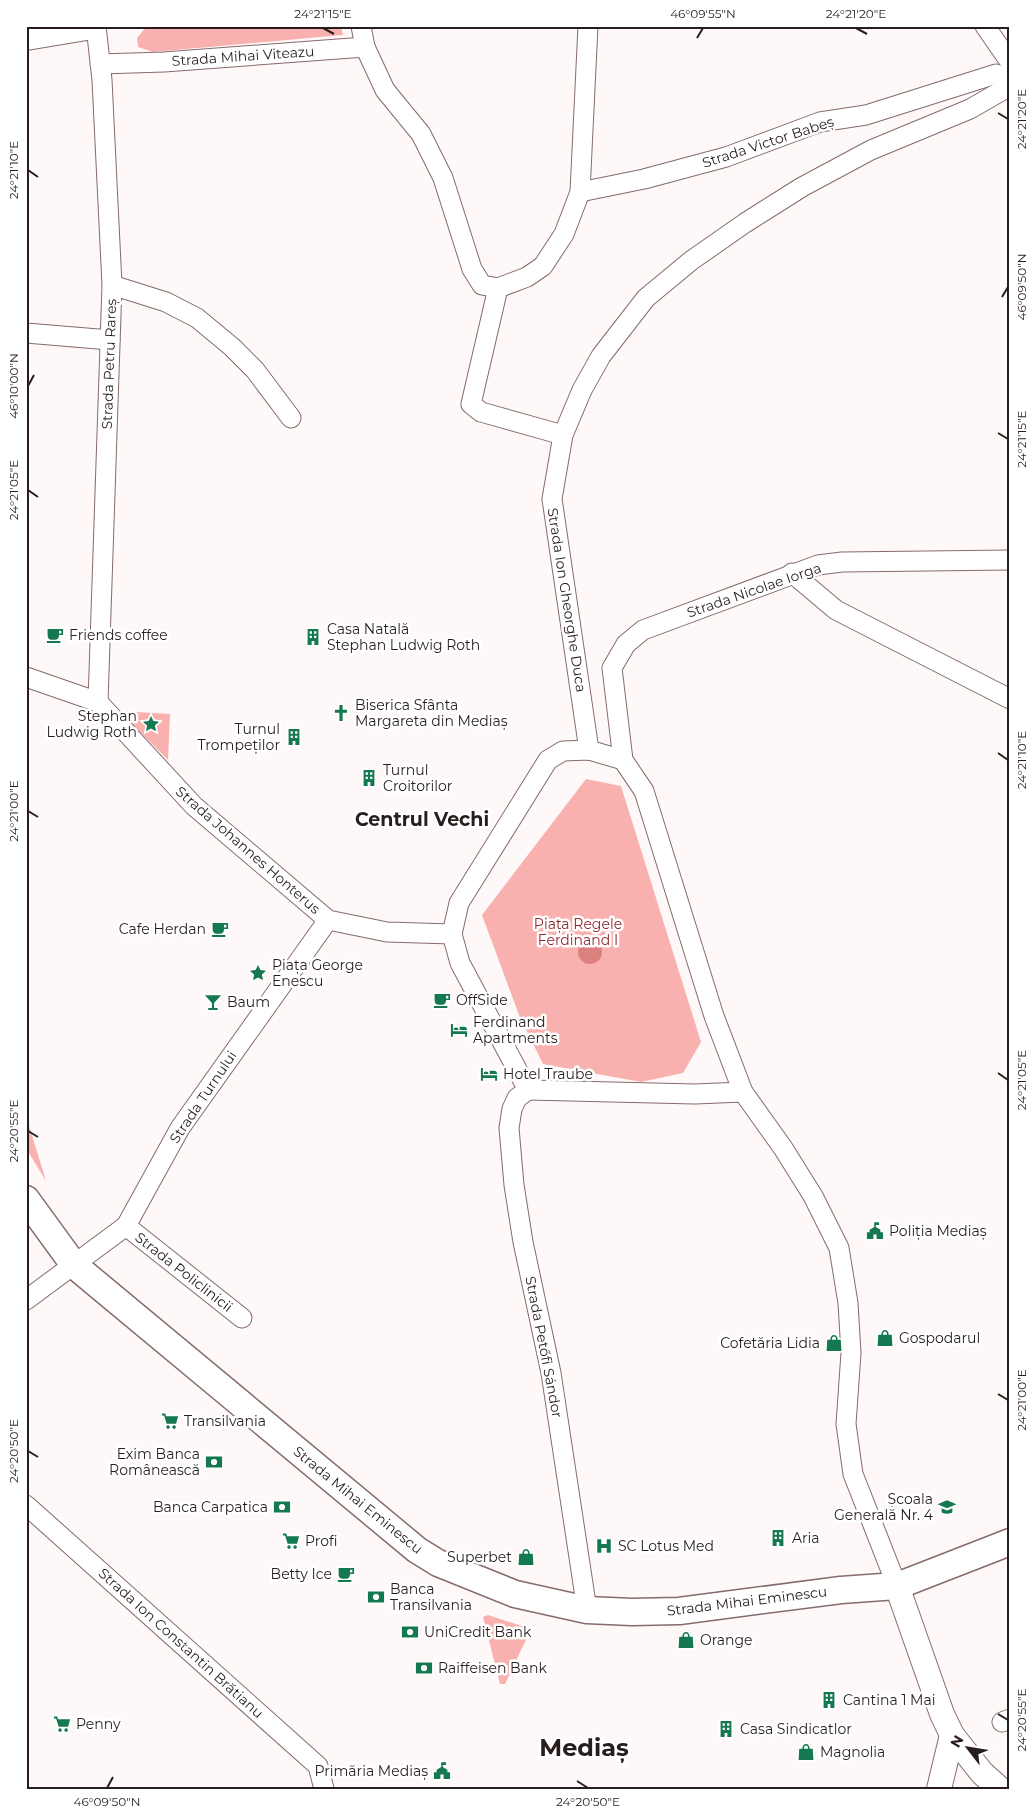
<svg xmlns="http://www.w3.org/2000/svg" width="1036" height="1815" viewBox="0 0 1036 1815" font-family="Montserrat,sans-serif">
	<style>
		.green { fill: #f9b1af }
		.water { fill: #db8281 }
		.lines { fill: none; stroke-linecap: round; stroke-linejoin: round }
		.minor-casing { stroke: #856b6a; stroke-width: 21 }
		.tertiary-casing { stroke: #856b6a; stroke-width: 26 }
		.secondary-casing { stroke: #856b6a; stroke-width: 29 }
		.primary-casing { stroke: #856b6a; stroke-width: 30 }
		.minor { stroke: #fff; stroke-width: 19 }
		.tertiary { stroke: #fff; stroke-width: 24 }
		.secondary { stroke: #fff; stroke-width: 26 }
		.primary { stroke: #fff; stroke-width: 28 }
		.ticks { fill: none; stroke: #271d1d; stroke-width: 2 }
		.labels { text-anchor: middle; stroke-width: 5; stroke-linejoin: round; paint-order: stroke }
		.street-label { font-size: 14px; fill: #271d1d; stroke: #fff }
		.poi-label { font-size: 14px; fill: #271d1d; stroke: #fff; text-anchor: start }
		.park-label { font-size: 14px; fill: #91282f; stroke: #fff }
		.district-label { font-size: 19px; font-weight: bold; fill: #271d1d; stroke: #fff }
		.town-label { font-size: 24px; font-weight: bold; fill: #271d1d; stroke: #fff }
		.neatline { fill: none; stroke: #271d1d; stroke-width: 2 }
		.ticks-label { font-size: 12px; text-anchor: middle; fill: #271d1d }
	</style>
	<rect width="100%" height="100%" fill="#fef8f8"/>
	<!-- green -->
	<g class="green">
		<polygon points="147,26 341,26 343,35 153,52 138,47 137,38"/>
		<polygon points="119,711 170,714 168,760"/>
		<polygon points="586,779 621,786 701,1042 683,1073 641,1082 543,1064 519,1015 482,915"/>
		<polygon points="26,1116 46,1181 26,1148"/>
		<polygon points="488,1615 531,1629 505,1684 500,1684 483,1617"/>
	</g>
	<!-- water -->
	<circle class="water" cx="590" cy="952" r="12"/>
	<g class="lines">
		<!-- minor casing -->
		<g class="minor-casing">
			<g id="minor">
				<polyline points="96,26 102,80 112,285 98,702"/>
				<polyline points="985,26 1010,62"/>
				<polyline points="365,47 385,90 421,134 443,178 472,269 482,285 498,288"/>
				<polyline points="100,64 164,62 365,47 361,26"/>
				<polyline points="580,192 644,179 726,157 820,122 866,115 996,74 1010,82"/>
				<polyline points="112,285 166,302 197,318 232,347 255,370 291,418"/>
				<polyline points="498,288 527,277 543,266 564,234 580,192 588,26"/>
				<polyline points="498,288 471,404 481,412 563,435"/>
				<polyline points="26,333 110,340"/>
				<polyline points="792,573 836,610 1010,699"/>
				<polyline points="26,677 98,702 194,806 328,920 387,932 452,934"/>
				<polyline points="589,750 552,499 563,435 582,390 601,356 646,298 692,260 745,223 802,187 871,150 970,109 1010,86"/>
				<polyline points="623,760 612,668 626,644 643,630 818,565 842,562 1010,560"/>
				<polyline points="528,1090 460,963 452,934 459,903 548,760 563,751 589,750 623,760 644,791 714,1016 743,1092 783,1148 813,1196 839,1248 848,1303 851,1353 846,1424 853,1474 897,1586"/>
				<polyline points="528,1090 517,1098 512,1109 509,1128 514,1185 523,1242 551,1373 587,1610"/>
				<polyline points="528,1090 695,1094 743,1092"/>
				<polyline points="126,1226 242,1318"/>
				<polyline points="26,1300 126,1226 180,1128 328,920"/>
				<polyline points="26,1505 318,1766 324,1789"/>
				<polyline points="1002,1722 1010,1719"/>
			</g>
		</g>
		<!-- tertiary casing -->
		<g class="tertiary-casing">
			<g id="tertiary">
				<polyline points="897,1586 942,1714 952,1735 982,1773 1000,1789"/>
				<polyline points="939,1789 952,1735"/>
			</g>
		</g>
		<!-- secondary casing -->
		<g class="secondary-casing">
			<polyline id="secondary" points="26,1199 74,1265 417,1550 438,1563 515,1594 587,1610 632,1612 679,1611 841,1590 897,1586 1010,1542"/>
		</g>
		<!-- primary casing -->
		<g class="primary-casing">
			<polyline id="primary" points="26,36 86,26"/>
		</g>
		<!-- minor -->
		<use href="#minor" class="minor"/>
		<!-- tertiary -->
		<use href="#tertiary" class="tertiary"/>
		<!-- secondary -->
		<use href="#secondary" class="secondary"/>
		<!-- primary -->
		<use href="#primary" class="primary"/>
	</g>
	<!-- ticks -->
	<path class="ticks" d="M323,28L334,34M856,28L867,34M697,38L703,28M998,113L1008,119M28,170L38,177M1002,297L1008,287M28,386L34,375M998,433L1008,439M28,490L38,497M998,753L1008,760M28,811L38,817M998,1073L1008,1080M28,1131L38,1137M998,1394L1008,1400M28,1451L38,1457M998,1714L1008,1720M577,1781L588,1788M107,1788L113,1777"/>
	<!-- icons -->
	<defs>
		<g id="cafe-bare" transform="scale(1.35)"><path d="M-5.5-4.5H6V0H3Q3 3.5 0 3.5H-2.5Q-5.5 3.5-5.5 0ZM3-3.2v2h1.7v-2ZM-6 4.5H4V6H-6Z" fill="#147851" stroke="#fff" stroke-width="2.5" paint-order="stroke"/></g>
		<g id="building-bare" transform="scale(1.35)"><path d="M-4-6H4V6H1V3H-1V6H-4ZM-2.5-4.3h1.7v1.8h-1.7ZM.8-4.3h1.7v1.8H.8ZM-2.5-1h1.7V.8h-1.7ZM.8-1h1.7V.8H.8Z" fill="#147851" stroke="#fff" stroke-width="2.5" paint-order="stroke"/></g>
		<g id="church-bare" transform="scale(1.35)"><path d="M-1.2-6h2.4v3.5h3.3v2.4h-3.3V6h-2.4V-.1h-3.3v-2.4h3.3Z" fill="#147851" stroke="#fff" stroke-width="2.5" paint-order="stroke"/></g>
		<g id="sight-bare" transform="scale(1.35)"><path d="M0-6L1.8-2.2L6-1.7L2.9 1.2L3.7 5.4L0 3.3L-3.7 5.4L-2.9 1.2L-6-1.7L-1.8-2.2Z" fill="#147851" stroke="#fff" stroke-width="2.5" paint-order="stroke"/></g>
		<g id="bar-bare" transform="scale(1.35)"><path d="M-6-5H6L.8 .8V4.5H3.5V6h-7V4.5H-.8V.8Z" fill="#147851" stroke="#fff" stroke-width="2.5" paint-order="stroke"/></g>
		<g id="hotel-bare" transform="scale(1.35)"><path d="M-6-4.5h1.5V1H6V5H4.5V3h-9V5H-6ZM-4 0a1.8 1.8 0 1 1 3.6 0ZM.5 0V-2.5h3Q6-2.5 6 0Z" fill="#147851" stroke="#fff" stroke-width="2.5" paint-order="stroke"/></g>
		<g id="civic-bare" transform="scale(1.35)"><path d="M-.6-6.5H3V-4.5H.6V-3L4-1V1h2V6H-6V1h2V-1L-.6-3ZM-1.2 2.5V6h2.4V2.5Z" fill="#147851" stroke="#fff" stroke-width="2.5" paint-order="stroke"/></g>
		<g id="shop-bare" transform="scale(1.35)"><path d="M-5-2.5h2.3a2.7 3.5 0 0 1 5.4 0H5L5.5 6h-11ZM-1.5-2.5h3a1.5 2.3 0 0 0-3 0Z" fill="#147851" stroke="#fff" stroke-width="2.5" paint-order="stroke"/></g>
		<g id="supermarket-bare" transform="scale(1.35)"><path d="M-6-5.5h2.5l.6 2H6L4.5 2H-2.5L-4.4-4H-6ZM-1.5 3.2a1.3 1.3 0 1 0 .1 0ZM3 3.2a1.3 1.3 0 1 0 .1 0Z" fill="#147851" stroke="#fff" stroke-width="2.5" paint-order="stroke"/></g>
		<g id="bank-bare" transform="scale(1.35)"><path d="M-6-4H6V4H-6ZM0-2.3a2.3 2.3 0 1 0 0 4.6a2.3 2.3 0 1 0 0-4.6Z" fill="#147851" stroke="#fff" stroke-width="2.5" paint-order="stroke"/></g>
		<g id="school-bare" transform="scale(1.35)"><path d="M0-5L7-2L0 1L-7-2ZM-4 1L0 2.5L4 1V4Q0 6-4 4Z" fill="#147851" stroke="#fff" stroke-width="2.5" paint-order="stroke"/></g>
		<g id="hospital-bare" transform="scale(1.35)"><path d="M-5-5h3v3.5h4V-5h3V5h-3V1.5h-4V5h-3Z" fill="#147851" stroke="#fff" stroke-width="2.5" paint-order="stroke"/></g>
	</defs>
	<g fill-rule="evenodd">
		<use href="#cafe-bare" x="55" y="635"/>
		<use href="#building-bare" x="313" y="637"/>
		<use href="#church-bare" x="341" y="713"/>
		<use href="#sight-bare" x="151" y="724"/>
		<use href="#building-bare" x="294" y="737"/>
		<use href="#building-bare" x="369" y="778"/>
		<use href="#cafe-bare" x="220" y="929"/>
		<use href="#sight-bare" x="258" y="973"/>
		<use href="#cafe-bare" x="442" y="1000"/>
		<use href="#bar-bare" x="213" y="1002"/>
		<use href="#hotel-bare" x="459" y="1030"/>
		<use href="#hotel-bare" x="489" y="1074"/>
		<use href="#civic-bare" x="875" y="1231"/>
		<use href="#shop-bare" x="885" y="1338"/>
		<use href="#shop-bare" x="834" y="1343"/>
		<use href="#supermarket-bare" x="170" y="1421"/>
		<use href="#bank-bare" x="214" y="1462"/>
		<use href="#bank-bare" x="282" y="1507"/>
		<use href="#school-bare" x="947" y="1507"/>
		<use href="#building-bare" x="778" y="1538"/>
		<use href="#supermarket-bare" x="291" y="1541"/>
		<use href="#hospital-bare" x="604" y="1546"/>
		<use href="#shop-bare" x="526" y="1557"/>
		<use href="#cafe-bare" x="346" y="1574"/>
		<use href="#bank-bare" x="376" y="1597"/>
		<use href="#bank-bare" x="410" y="1632"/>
		<use href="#shop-bare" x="686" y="1640"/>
		<use href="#bank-bare" x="424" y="1668"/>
		<use href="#building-bare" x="829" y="1700"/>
		<use href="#supermarket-bare" x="62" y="1724"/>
		<use href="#building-bare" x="726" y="1729"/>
		<use href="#shop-bare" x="806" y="1752"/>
		<use href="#civic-bare" x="442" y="1771"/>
	</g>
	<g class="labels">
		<!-- street labels -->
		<g class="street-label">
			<text transform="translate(243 56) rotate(-4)" y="5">Strada Mihai Viteazu</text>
			<text transform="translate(768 142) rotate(-18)" y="5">Strada Victor Babeș</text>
			<text transform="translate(109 364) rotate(-88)" y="5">Strada Petru Rareș</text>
			<text transform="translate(754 590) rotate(-19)" y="5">Strada Nicolae Iorga</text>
			<text transform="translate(567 600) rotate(81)" y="5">Strada Ion Gheorghe Duca</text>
			<text transform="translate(248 850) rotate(41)" y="5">Strada Johannes Honterus</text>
			<text transform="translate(203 1097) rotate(-56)" y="5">Strada Turnului</text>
			<text transform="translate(184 1272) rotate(38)" y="5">Strada Policlinicii</text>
			<text transform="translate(544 1347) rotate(79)" y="5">Strada Petőfi Sándor</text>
			<text transform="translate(358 1500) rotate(39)" y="5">Strada Mihai Eminescu</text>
			<text transform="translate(747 1601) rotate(-7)" y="5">Strada Mihai Eminescu</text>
			<text transform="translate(181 1643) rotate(42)" y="5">Strada Ion Constantin Brătianu</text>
		</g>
		<!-- poi labels -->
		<g class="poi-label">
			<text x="327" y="634">Casa Natală<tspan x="327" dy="16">Stephan Ludwig Roth</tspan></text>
			<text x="69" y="640">Friends coffee</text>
			<text x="355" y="710">Biserica Sfânta<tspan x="355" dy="16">Margareta din Mediaș</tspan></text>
			<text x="137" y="721" text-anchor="end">Stephan<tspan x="137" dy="16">Ludwig Roth</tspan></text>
			<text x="280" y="734" text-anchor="end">Turnul<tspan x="280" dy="16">Trompeților</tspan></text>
			<text x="383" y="775">Turnul<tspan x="383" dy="16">Croitorilor</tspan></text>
			<text x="206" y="934" text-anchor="end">Cafe Herdan</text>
			<text x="272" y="970">Piața George<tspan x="272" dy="16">Enescu</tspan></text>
			<text x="456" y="1005">OffSide</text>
			<text x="227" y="1007">Baum</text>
			<text x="473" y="1027">Ferdinand<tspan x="473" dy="16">Apartments</tspan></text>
			<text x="503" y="1079">Hotel Traube</text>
			<text x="889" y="1236">Poliția Mediaș</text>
			<text x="899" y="1343">Gospodarul</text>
			<text x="820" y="1348" text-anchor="end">Cofetăria Lidia</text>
			<text x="184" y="1426">Transilvania</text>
			<text x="200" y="1459" text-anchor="end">Exim Banca<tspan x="200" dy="16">Românească</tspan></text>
			<text x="933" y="1504" text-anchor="end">Școala<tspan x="933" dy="16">Generală Nr. 4</tspan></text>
			<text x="268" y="1512" text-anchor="end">Banca Carpatica</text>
			<text x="792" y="1543">Aria</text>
			<text x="305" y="1546">Profi</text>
			<text x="618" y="1551">SC Lotus Med</text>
			<text x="512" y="1562" text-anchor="end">Superbet</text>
			<text x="332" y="1579" text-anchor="end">Betty Ice</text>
			<text x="390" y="1594">Banca<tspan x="390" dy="16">Transilvania</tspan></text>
			<text x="424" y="1637">UniCredit Bank</text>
			<text x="700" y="1645">Orange</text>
			<text x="438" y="1673">Raiffeisen Bank</text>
			<text x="843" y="1705">Cantina 1 Mai</text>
			<text x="76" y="1729">Penny</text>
			<text x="740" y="1734">Casa Sindicatlor</text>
			<text x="820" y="1757">Magnolia</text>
			<text x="428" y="1776" text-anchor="end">Primăria Mediaș</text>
		</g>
		<!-- park labels -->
		<g class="park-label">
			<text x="578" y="929">Piața Regele<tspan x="578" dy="16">Ferdinand I</tspan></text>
		</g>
		<!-- district labels -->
		<g class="district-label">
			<text x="422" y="826">Centrul Vechi</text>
		</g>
		<!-- town labels -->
		<g class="town-label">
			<text x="584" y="1756">Mediaș</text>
		</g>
	</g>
	<!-- border -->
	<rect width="1036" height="1815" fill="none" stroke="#ffffff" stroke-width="55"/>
	<!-- north arrow -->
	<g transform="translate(968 1748) rotate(301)" stroke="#ffffff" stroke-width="4" paint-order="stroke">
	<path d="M0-4L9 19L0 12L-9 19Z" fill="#271d1d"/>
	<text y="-8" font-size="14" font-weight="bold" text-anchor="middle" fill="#271d1d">N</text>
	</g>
	<rect x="28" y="28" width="980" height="1760" class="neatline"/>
	<g class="ticks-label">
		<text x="323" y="18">24°21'15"E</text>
		<text x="703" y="18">46°09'55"N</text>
		<text x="856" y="18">24°21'20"E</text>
		<text transform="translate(1022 119) rotate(-90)" y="4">24°21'20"E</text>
		<text transform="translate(14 170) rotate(-90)" y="4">24°21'10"E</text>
		<text transform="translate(1022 287) rotate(-90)" y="4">46°09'50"N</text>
		<text transform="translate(14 386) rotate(-90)" y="4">46°10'00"N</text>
		<text transform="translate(1022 439) rotate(-90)" y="4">24°21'15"E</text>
		<text transform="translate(14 490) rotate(-90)" y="4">24°21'05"E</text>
		<text transform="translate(1022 760) rotate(-90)" y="4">24°21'10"E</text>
		<text transform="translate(14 811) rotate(-90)" y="4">24°21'00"E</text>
		<text transform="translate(1022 1080) rotate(-90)" y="4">24°21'05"E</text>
		<text transform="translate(14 1131) rotate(-90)" y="4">24°20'55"E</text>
		<text transform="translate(1022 1400) rotate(-90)" y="4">24°21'00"E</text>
		<text transform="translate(14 1451) rotate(-90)" y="4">24°20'50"E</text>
		<text transform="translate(1022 1720) rotate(-90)" y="4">24°20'55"E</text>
		<text x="107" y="1806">46°09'50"N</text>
		<text x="588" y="1806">24°20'50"E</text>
	</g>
</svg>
